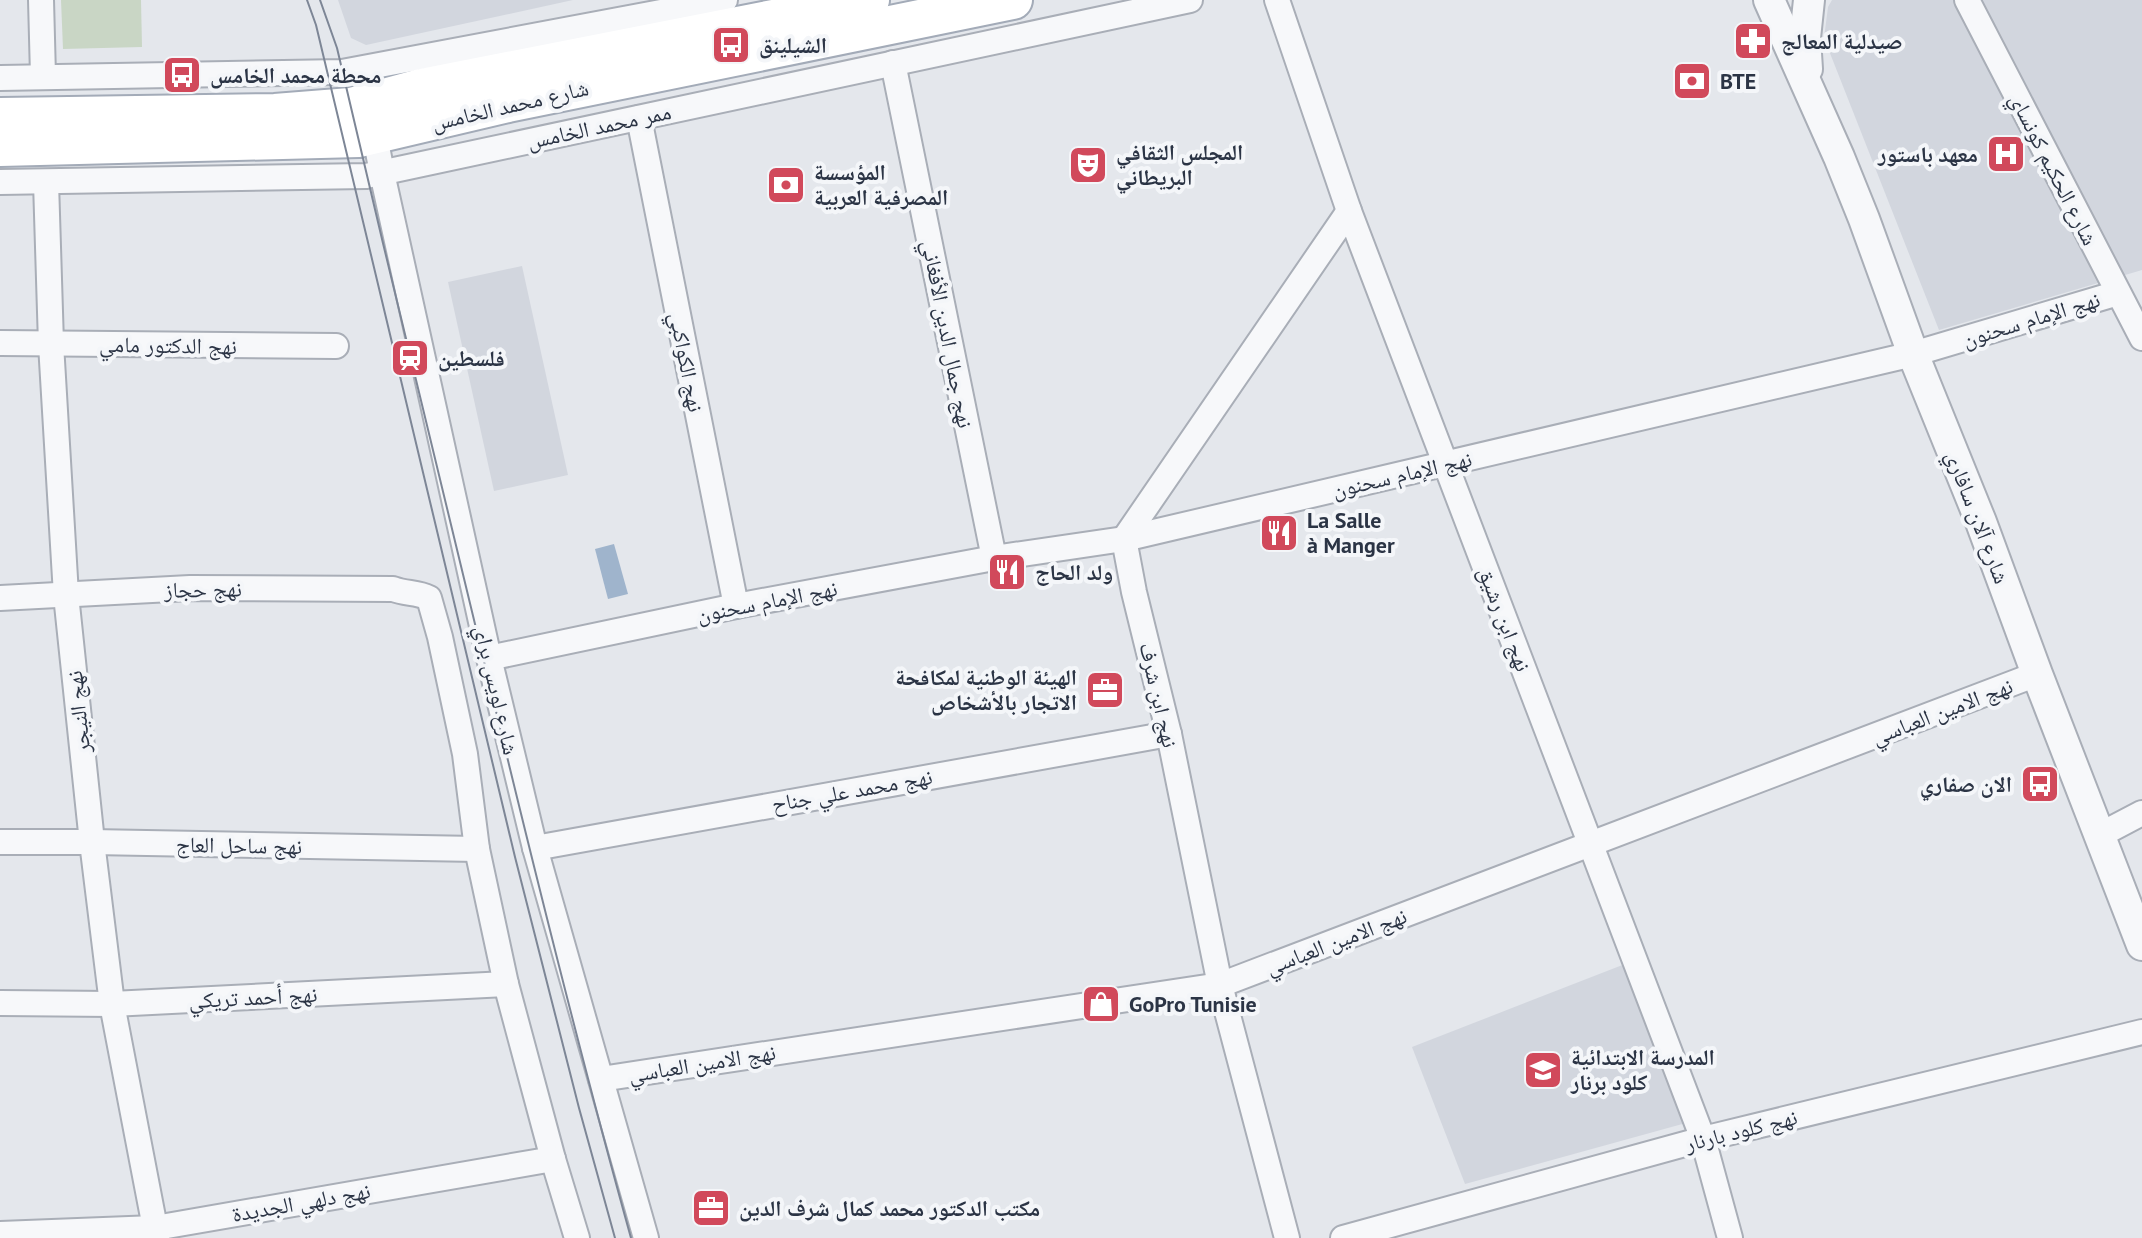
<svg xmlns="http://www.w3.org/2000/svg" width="2142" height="1238" viewBox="0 0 2142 1238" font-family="'PT Sans','Noto Naskh Arabic',sans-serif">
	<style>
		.built { fill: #d2d6de }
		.green { fill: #c9d6c5 }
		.water { fill: #9fb4cc }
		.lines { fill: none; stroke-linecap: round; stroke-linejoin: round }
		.minor-casing { stroke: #a9aeb7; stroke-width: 28 }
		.tertiary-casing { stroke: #a9aeb7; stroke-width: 34 }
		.primary-casing { stroke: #a3abb8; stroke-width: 42 }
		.minor { stroke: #f7f8fa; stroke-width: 24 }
		.tertiary { stroke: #f7f8fa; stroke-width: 30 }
		.primary { stroke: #fff; stroke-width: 38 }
		.tram { stroke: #7d8696; stroke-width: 2 }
		.labels { text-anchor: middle; stroke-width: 8; stroke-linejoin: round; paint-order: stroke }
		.poi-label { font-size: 22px; font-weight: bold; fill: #2b3445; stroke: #f4f6f9; text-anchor: start }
		.street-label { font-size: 22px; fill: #2b3445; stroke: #f4f6f9 }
	</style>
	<rect width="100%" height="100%" fill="#e4e7ec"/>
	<!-- built -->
	<g class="built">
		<polygon points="338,0 573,0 366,45 351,38"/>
		<polygon points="1832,0 2142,0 2142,270 1939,330 1824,38 1828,7"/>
		<polygon points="522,266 568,475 494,491 448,282"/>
		<polygon points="1625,964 1686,1123 1465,1184 1412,1047"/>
	</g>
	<!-- green -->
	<polygon class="green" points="61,0 141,0 142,47 63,49"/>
	<!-- water -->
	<polygon class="water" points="614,544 628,594 608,599 595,549"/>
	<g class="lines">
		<!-- minor casing -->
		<g class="minor-casing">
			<g id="minor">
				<polyline points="41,0 43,76"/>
				<polyline points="1277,0 1349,211 1703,1139 1730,1238"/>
				<polyline points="1967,0 2142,338"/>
				<polyline points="893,63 994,558"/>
				<polyline points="0,78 342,72 725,0"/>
				<polyline points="639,118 736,606"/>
				<polyline points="375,136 382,173 489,658 535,848 646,1238"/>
				<polyline points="0,182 366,176 1190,0"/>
				<polyline points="46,182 51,344 66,595 92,842 112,1004 157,1238"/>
				<polyline points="0,343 336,346"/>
				<path d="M0,598L190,588L393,589C406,594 417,592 429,598L440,637L465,754L477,849L506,984L553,1159L577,1238"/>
				<polyline points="489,658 736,606 994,558 1124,539 1913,354 2118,293"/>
				<polyline points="2100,835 2142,813"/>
				<polyline points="0,842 92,842 477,849"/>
				<polyline points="535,848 1169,734"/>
				<polyline points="0,1003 112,1004 506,984"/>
				<polyline points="601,1079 1220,985 2037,674"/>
				<polyline points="0,1234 155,1228 553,1159"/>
				<polyline points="1287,1238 1220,985 1169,734 1134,592 1124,539 1349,211"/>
				<polyline points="1343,1238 1703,1139 2142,1032"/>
			</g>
		</g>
		<!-- tertiary casing -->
		<g class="tertiary-casing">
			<g id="tertiary">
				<polyline points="1769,0 1839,157 1864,219 1913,354 1981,522 2037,674 2142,945"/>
				<polyline points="1807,69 1805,38 1809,0"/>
			</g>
		</g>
		<!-- primary casing -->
		<g class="primary-casing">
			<g id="primary">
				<polyline points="0,117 275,113 351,107 417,89 870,0"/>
				<polyline points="0,147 359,138 508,103 1013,0"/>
			</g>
		</g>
		<!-- minor -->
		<use href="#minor" class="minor"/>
		<!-- tertiary -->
		<use href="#tertiary" class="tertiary"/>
		<!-- primary -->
		<use href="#primary" class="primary"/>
		<!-- tram -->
		<g class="tram">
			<polyline points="307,0 316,25 515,857 579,1108 615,1238"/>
			<path d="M320,0L337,48C384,250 433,452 482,653C529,849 577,1044 631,1238"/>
		</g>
	</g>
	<!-- icons -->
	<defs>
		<g id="pharmacy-square" transform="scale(2)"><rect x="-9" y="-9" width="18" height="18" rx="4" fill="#d1495b" stroke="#f4f6f9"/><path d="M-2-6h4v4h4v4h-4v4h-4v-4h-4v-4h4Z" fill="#fff"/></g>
		<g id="bus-square" transform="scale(2)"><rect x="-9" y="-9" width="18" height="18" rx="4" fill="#d1495b" stroke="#f4f6f9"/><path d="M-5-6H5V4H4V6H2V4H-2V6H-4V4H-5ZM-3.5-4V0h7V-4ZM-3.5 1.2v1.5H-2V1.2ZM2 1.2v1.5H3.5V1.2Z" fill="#fff"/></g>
		<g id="bank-square" transform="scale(2)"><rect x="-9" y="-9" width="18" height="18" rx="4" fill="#d1495b" stroke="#f4f6f9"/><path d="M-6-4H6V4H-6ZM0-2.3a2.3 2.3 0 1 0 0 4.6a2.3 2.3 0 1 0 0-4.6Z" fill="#fff"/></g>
		<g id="hospital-square" transform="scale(2)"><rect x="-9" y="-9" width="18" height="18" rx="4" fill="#d1495b" stroke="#f4f6f9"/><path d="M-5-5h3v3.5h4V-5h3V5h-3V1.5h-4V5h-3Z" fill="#fff"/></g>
		<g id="theatre-square" transform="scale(2)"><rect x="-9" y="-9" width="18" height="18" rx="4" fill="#d1495b" stroke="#f4f6f9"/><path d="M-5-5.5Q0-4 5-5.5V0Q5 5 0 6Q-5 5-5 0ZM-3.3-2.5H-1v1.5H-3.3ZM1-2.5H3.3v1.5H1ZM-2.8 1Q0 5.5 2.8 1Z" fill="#fff"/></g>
		<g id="station-square" transform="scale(2)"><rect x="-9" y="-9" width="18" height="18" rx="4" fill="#d1495b" stroke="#f4f6f9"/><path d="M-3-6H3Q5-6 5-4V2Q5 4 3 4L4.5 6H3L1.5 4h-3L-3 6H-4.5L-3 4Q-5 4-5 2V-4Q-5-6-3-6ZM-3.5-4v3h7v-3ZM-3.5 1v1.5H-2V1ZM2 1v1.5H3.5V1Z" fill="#fff"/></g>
		<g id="restaurant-square" transform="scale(2)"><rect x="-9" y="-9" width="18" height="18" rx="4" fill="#d1495b" stroke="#f4f6f9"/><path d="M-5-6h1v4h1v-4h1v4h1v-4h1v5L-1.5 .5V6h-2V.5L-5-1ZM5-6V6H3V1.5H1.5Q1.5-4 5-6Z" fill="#fff"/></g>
		<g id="office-square" transform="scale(2)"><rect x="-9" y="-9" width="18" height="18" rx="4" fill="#d1495b" stroke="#f4f6f9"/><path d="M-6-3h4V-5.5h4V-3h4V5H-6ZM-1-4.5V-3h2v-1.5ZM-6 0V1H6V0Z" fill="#fff"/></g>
		<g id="shop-square" transform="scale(2)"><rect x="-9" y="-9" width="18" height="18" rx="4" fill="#d1495b" stroke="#f4f6f9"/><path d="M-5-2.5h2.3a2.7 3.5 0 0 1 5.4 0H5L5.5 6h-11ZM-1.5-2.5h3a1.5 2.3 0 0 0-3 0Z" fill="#fff"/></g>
		<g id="school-square" transform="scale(2)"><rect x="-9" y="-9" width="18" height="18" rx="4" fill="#d1495b" stroke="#f4f6f9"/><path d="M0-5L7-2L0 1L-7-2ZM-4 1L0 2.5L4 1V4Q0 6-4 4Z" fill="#fff"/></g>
	</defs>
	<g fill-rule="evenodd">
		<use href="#pharmacy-square" x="1753" y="41"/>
		<use href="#bus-square" x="731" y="45"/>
		<use href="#bus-square" x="182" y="75"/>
		<use href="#bank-square" x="1692" y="81"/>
		<use href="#hospital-square" x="2006" y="154"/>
		<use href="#theatre-square" x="1088" y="165"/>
		<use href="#bank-square" x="786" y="185"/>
		<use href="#station-square" x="410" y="358"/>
		<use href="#restaurant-square" x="1279" y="533"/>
		<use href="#restaurant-square" x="1007" y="572"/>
		<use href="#office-square" x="1105" y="690"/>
		<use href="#bus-square" x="2040" y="784"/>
		<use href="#shop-square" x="1101" y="1004"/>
		<use href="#school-square" x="1543" y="1070"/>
		<use href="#office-square" x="711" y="1208"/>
	</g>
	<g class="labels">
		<!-- poi labels -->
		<g class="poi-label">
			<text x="1781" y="49">صيدلية المعالج</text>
			<text x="759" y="53">الشيلينق</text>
			<text x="210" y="83">محطة محمد الخامس</text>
			<text x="1720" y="89">BTE</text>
			<text x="1116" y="160">المجلس الثقافي<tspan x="1116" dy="25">البريطاني</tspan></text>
			<text x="1978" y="162" text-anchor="end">معهد باستور</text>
			<text x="814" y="180">المؤسسة<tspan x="814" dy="25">المصرفية العربية</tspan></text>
			<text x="438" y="366">فلسطين</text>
			<text x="1307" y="528">La Salle<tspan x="1307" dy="25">à Manger</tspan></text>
			<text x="1035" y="580">ولد الحاج</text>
			<text x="1077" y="685" text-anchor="end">الهيئة الوطنية لمكافحة<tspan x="1077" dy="25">الاتجار بالأشخاص</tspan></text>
			<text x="2012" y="792" text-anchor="end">الان صفاري</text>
			<text x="1129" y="1012">GoPro Tunisie</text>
			<text x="1571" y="1065">المدرسة الابتدائية<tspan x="1571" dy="25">كلود برنار</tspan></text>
			<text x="739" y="1216">مكتب الدكتور محمد كمال شرف الدين</text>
		</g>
		<!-- street labels -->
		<g class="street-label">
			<text transform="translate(510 105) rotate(-13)" y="8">شارع محمد الخامس</text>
			<text transform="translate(599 126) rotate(-12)" y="8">ممر محمد الخامس</text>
			<text transform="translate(2054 169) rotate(63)" y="8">شارع الحكيم كونساي</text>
			<text transform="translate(2031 319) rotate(-17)" y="8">نهج الإمام سحنون</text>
			<text transform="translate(948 334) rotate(79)" y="8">نهج جمال الدين الأفغاني</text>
			<text transform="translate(168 345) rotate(1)" y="8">نهج الدكتور مامي</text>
			<text transform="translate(687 362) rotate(79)" y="8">نهج الكواكبي</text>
			<text transform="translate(1402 474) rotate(-13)" y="8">نهج الإمام سحنون</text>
			<text transform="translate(1978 517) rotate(69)" y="8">شارع آلان سافاري</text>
			<text transform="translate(203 589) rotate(-1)" y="8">نهج حجاز</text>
			<text transform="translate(767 601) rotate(-11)" y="8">نهج الإمام سحنون</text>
			<text transform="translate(1505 619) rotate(69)" y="8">نهج ابن رشيق</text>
			<text transform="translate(497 690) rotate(77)" y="8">شارع لويس براي</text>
			<text transform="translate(1159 695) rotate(77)" y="8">نهج ابن شرف</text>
			<text transform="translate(1942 711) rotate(-21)" y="8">نهج الامين العباسي</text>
			<text transform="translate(78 712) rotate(-96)" y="8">نهج النيجر</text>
			<text transform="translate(852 790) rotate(-10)" y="8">نهج محمد علي جناح</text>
			<text transform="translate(239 845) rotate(1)" y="8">نهج ساحل العاج</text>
			<text transform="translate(1336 941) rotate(-21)" y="8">نهج الامين العباسي</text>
			<text transform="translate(253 997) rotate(-3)" y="8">نهج أحمد تريكي</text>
			<text transform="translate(702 1063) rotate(-9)" y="8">نهج الامين العباسي</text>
			<text transform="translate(1741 1130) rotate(-14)" y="8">نهج كلود بارنار</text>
			<text transform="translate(301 1202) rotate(-10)" y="8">نهج دلهي الجديدة</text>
		</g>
	</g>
</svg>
